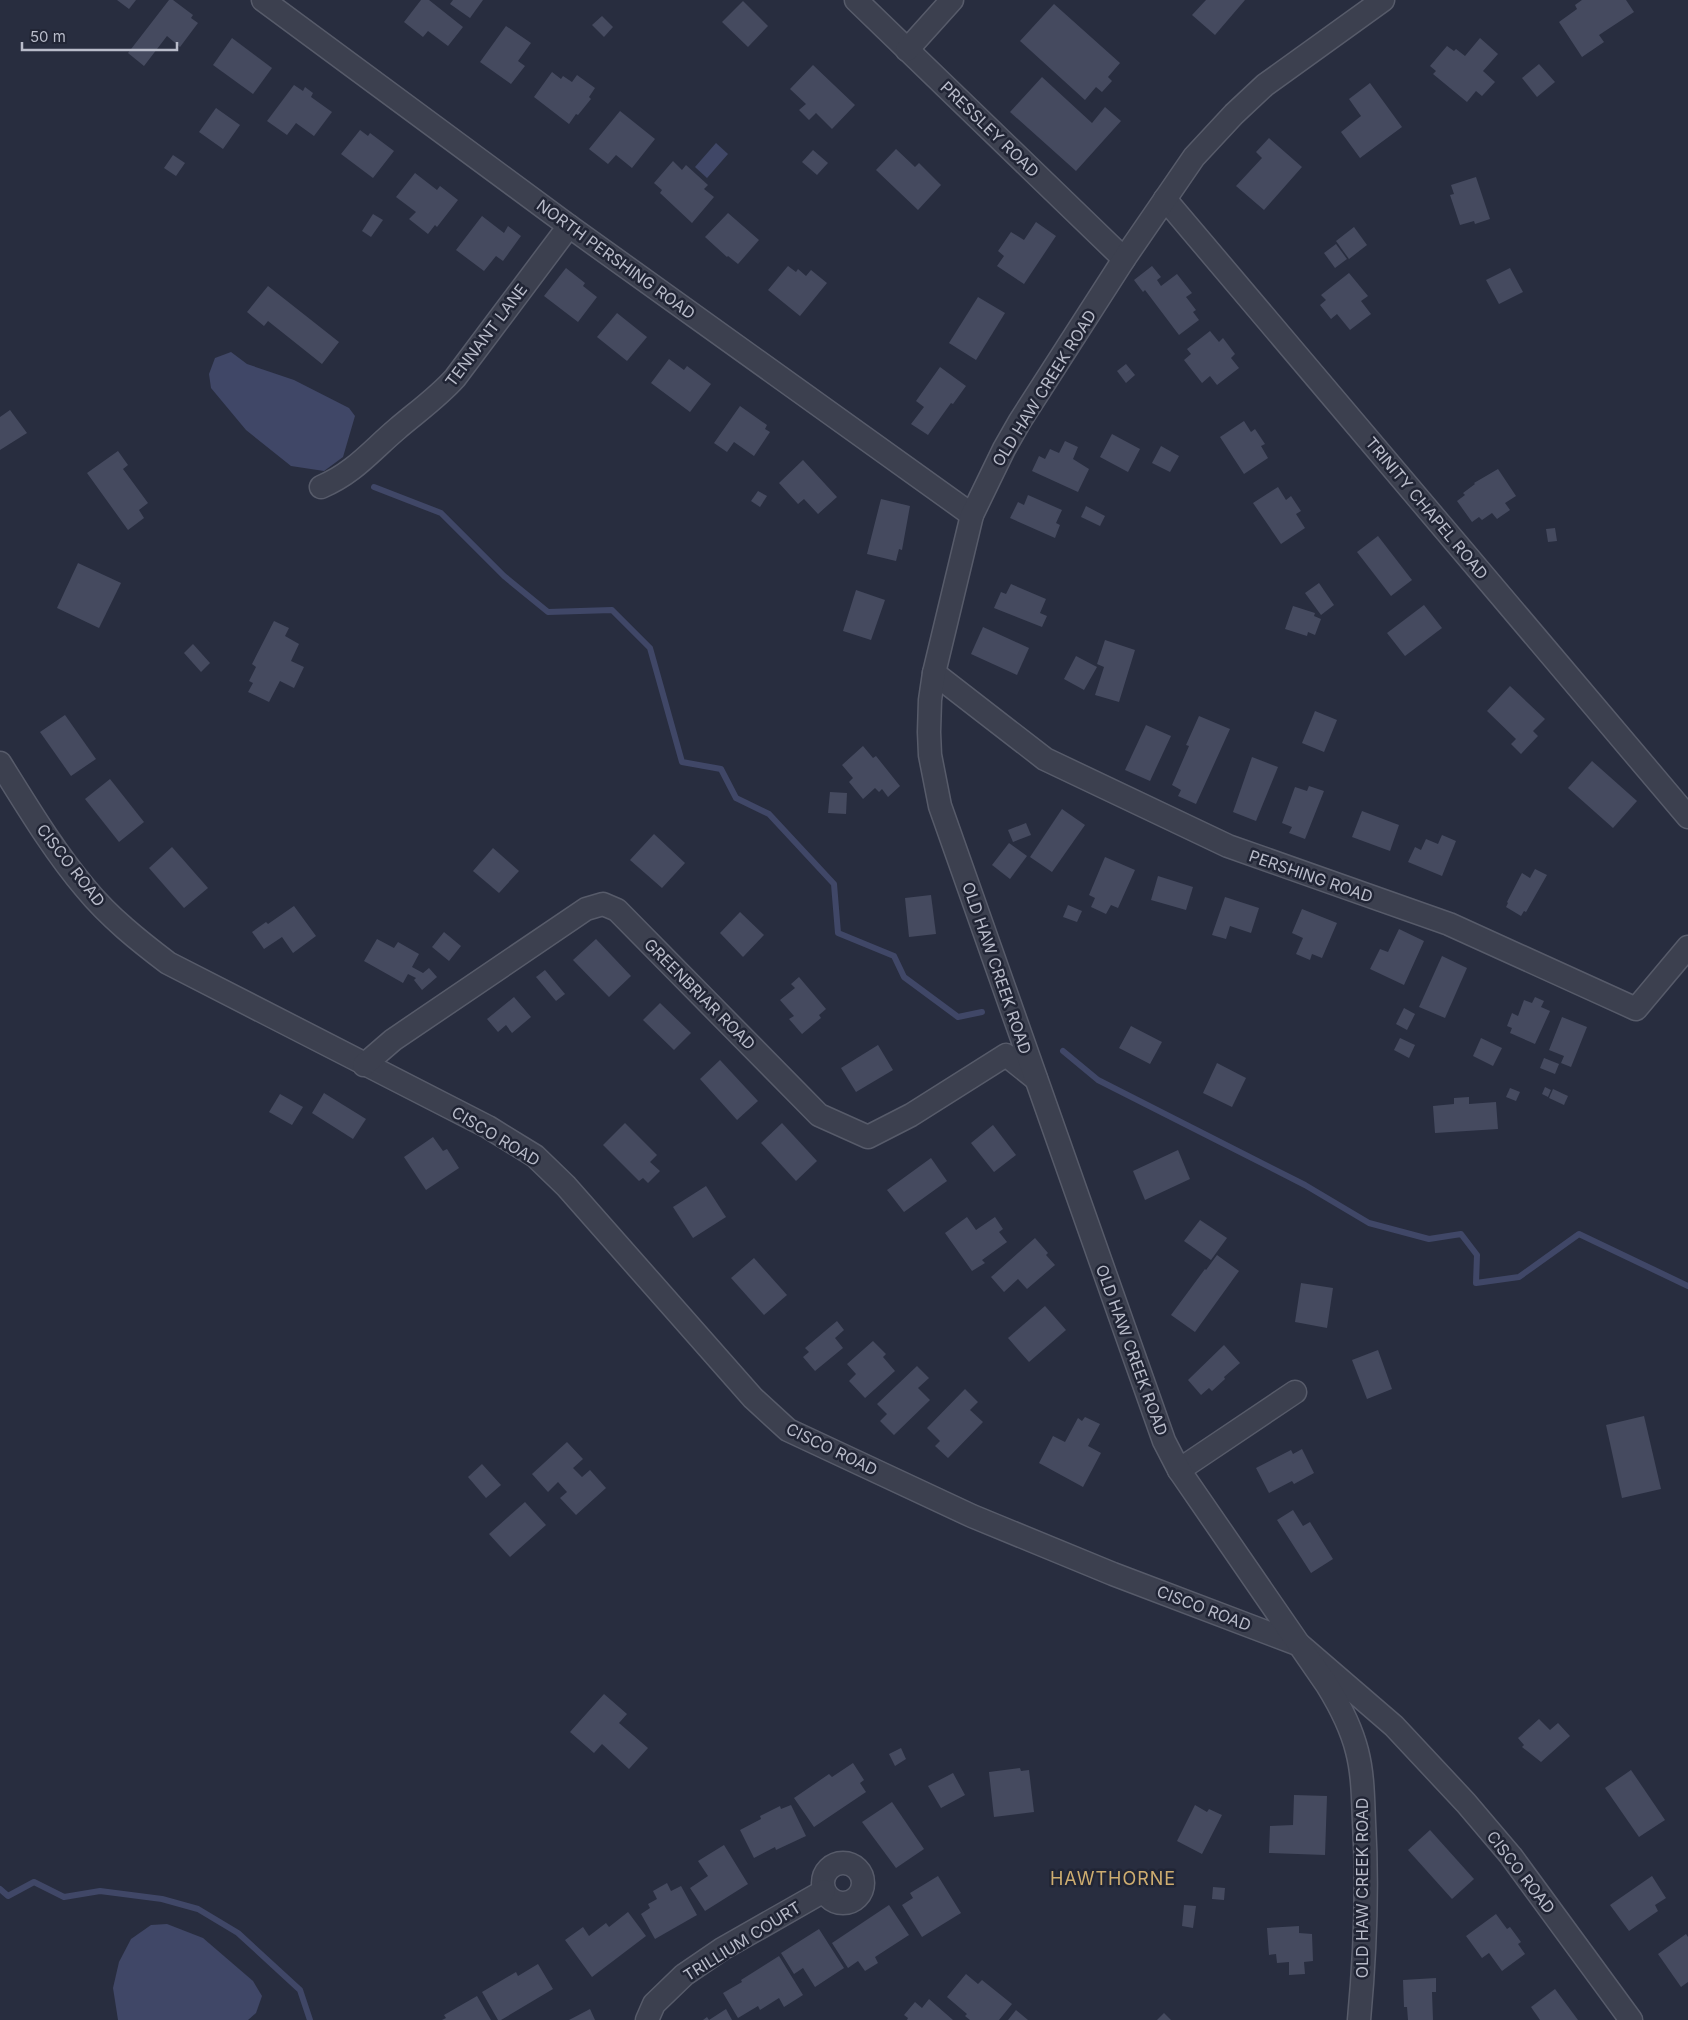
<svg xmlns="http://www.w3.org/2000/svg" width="1688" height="2020" viewBox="0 0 1688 2020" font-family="Inter,sans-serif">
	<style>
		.water { fill: #404767 }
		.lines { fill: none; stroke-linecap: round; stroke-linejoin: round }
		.stream { stroke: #404767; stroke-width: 6 }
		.building { fill: #454a5f }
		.street-casing { stroke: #575b6a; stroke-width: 25 }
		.street { stroke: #3c404f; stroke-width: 22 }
		.labels { text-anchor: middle; stroke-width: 5; stroke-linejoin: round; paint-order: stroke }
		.street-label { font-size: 16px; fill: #b9bcca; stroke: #212535 }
		.neighbourhood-label { font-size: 18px; letter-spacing: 1px; fill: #cead70; stroke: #212535 }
	</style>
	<rect width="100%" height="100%" fill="#282d3f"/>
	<!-- water -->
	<g class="water">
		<polygon points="716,143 728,154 707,178 695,167"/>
		<polygon points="231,352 247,364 294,380 349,408 355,416 343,457 324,471 291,466 246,430 211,388 209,374 215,358"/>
		<polygon points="167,1924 203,1938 253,1981 262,1996 256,2013 248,2020 118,2020 113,1988 119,1962 131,1939 151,1925"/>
	</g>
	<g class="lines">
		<!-- stream -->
		<g class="stream">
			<polyline points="374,487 441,513 504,576 548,612 612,610 650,648 682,762 721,769 736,798 769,814 834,884 838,933 894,956 904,977 958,1017 982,1012"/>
			<polyline points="1063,1051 1098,1080 1305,1185 1369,1223 1429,1239 1461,1234 1477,1255 1476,1283 1519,1277 1579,1234 1688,1286"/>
			<polyline points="0,1889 8,1896 34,1882 64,1897 100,1891 162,1899 198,1909 238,1933 300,1990 310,2020"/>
		</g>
	</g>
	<!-- building -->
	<g class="building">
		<polygon points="117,0 136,0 129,9"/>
		<polygon points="169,0 173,0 193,15 191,18 198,23 180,47 167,36 144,66 128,53"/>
		<polygon points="421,0 429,0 463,27 448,46 428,31 423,37 404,22"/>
		<polygon points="453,0 483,0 470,18 450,4"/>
		<polygon points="1206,0 1245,0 1215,35 1192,15"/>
		<polygon points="1582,0 1626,0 1634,12 1599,35 1604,42 1582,57 1559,22 1577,9 1575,5"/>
		<polygon points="743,1 768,26 748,47 722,22"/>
		<polygon points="1054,4 1120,63 1108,77 1112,81 1102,92 1096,87 1085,100 1020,41"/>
		<polygon points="602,16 613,27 604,37 592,25"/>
		<polygon points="506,26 531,43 518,61 525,66 511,84 480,62"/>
		<polygon points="232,38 272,68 253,94 213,65"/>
		<polygon points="1480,38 1498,54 1483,71 1495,82 1482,96 1476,91 1467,102 1433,74 1436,71 1430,66 1447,46 1454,51 1456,49 1465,56"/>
		<polygon points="1539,64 1555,82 1537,97 1522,78"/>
		<polygon points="813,65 855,105 832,129 816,113 809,120 799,110 806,104 790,89"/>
		<polygon points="552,72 561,79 563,76 572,82 577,75 595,88 589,97 591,99 578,115 576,114 569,124 534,97"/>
		<polygon points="1042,77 1092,123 1105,107 1121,121 1076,171 1010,112"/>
		<polygon points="1370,83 1402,127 1360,158 1341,132 1361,116 1349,99"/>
		<polygon points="294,85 303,91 305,87 313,93 311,97 332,112 314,136 296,123 287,135 267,121"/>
		<polygon points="216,108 240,125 223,149 199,132"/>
		<polygon points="620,111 655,139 632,168 616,155 608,164 589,149"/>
		<polygon points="360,130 368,136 370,133 394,151 373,178 341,154"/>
		<polygon points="1269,138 1302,167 1264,210 1236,186 1262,158 1256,152"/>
		<polygon points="896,149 915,167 919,163 941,185 918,210 876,170"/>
		<polygon points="813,150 828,163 817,175 802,162"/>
		<polygon points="173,155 185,163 176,176 164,168"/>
		<polygon points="673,161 682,170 686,165 708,185 704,189 714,197 692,223 660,193 662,190 654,183"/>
		<polygon points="415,173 437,190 440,186 458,200 437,227 435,225 428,234 409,219 416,212 396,197"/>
		<polygon points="1476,177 1490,219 1475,224 1474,221 1460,225 1450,195 1454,194 1451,185"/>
		<polygon points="728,213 759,240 738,264 728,256 727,257 705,237"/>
		<polygon points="373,214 383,220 371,237 362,231"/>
		<polygon points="482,216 504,233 508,226 521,236 503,261 496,256 484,271 456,250"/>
		<polygon points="1036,222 1056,236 1024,284 997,266 1004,256 998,251 1011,232 1024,240"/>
		<polygon points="1354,227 1367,245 1349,259 1336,241"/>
		<polygon points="1336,244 1347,259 1335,268 1324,253"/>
		<polygon points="788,266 796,272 798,269 806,276 811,270 827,283 800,316 768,290"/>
		<polygon points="1152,266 1161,277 1157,280 1161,286 1177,274 1192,293 1186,297 1196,310 1193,312 1199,320 1179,335 1145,290 1143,292 1134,280"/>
		<polygon points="566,268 585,283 583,286 597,297 578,322 544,296"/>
		<polygon points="1510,268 1523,292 1499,304 1486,280"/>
		<polygon points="1349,273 1368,296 1361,301 1371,314 1350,330 1337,314 1331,319 1320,305 1326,300 1321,295"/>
		<polygon points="268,286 339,342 322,364 268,321 264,326 247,312"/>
		<polygon points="978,297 1005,313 976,360 949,343"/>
		<polygon points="617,313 647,337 627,361 597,337"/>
		<polygon points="1210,331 1219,342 1223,338 1235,354 1231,358 1239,368 1217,385 1210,376 1202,383 1184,360 1191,354 1187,349"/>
		<polygon points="669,359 684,370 687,366 711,384 690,412 651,383"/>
		<polygon points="1126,364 1135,375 1126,383 1117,371"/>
		<polygon points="940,367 966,386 953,404 951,403 928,435 911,424 924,407 916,401"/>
		<polygon points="740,406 767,425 765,429 770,432 754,456 734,442 727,452 714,443"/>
		<polygon points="10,410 27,433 0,450 0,417"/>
		<polygon points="1244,421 1251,432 1255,429 1265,444 1261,446 1268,458 1244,474 1220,437"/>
		<polygon points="1112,434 1140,449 1128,472 1100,457"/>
		<polygon points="1065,441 1078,447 1073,459 1089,469 1078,492 1032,471 1039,456 1045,459 1050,449 1059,453"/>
		<polygon points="1161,446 1179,456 1170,472 1152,463"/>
		<polygon points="118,451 128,465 123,469 148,503 139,510 144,518 128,530 87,473"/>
		<polygon points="803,460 837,497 818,514 804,499 798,504 779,483"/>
		<polygon points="1498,469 1516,496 1505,503 1510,510 1497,519 1492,513 1482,520 1479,517 1472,522 1457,501 1465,495 1463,493 1475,484 1474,483"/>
		<polygon points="1278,487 1286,500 1291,496 1301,511 1296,514 1305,528 1281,544 1253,503"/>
		<polygon points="758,491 767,496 760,507 751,501"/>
		<polygon points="1028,495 1062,510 1056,523 1060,525 1055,538 1010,518 1018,502 1024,505"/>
		<polygon points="881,499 910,506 902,550 899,549 896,561 867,554"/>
		<polygon points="1086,506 1105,516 1100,526 1081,517"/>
		<polygon points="1555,528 1557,541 1548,542 1546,529"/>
		<polygon points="1378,536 1412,580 1391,596 1357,552"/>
		<polygon points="78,563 121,583 99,628 57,608"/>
		<polygon points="1319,583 1334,605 1321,615 1305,593"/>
		<polygon points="1011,584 1046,599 1040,613 1047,616 1042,627 994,608 1001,592 1006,594"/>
		<polygon points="856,590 885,600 871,640 843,631"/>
		<polygon points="1424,605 1442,628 1405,656 1387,633"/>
		<polygon points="1293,606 1315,613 1314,616 1321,619 1315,635 1308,632 1307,636 1285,629"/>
		<polygon points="274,621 289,628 285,636 299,644 291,661 304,667 294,688 280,681 269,702 248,692 253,683 249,681 256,667 252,664"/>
		<polygon points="983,627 1029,648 1017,675 971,654"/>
		<polygon points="1105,640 1135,650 1119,702 1095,695 1104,667 1097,664"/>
		<polygon points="193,644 210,663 201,672 184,653"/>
		<polygon points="1076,656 1097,667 1084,690 1064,679"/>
		<polygon points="1510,686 1545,719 1533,731 1538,736 1521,754 1511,744 1516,739 1487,711"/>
		<polygon points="1315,711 1337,720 1324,752 1302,743"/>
		<polygon points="65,715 96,759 71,776 40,732"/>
		<polygon points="1199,716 1230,729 1196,804 1178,796 1181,790 1172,785 1189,746 1186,745"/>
		<polygon points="1146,725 1171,736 1150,781 1125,770"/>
		<polygon points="863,746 873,758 876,756 900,786 888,797 882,789 879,792 875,788 863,799 849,782 853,778 842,765"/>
		<polygon points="1252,757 1278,767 1256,821 1233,812"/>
		<polygon points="1592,761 1637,801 1613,828 1568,788"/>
		<polygon points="110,779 144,822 119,842 85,799"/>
		<polygon points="1309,786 1324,791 1305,839 1289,833 1292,827 1282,823 1295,787 1307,791"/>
		<polygon points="830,792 847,793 846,814 828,813"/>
		<polygon points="1062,809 1085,825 1052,872 1030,857"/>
		<polygon points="1362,811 1399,825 1390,851 1352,837"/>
		<polygon points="1026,823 1031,835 1013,842 1008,830"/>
		<polygon points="654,834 685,863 662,888 630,860"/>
		<polygon points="1442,835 1456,841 1442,876 1408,862 1415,847 1421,850 1426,839 1438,844"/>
		<polygon points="1009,843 1027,856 1010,879 992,865"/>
		<polygon points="172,847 208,888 184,908 149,868"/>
		<polygon points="493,848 519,871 499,893 473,871"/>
		<polygon points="1105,857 1135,870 1118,908 1111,905 1106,914 1091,907 1095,898 1089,895"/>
		<polygon points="1535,869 1547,875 1526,912 1524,911 1521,916 1506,907 1508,903 1507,902 1522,873 1530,878"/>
		<polygon points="1158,876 1193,887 1186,910 1151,900"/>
		<polygon points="931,895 936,934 909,937 905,898"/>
		<polygon points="1225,897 1259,908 1251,933 1230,926 1226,939 1212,935"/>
		<polygon points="1068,905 1082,911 1077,922 1063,917"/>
		<polygon points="294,906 316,936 293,953 282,937 264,949 252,932 266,922 268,924"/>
		<polygon points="1302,909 1337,923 1322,958 1312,954 1310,960 1296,954 1303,938 1292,933"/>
		<polygon points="740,912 764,935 743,957 720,933"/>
		<polygon points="1399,929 1424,941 1404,985 1370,969 1380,949 1388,952"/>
		<polygon points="444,932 461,946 449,961 432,947"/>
		<polygon points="377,939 394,948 398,942 419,954 412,967 423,973 429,968 437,977 422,990 414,980 416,978 408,974 403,983 364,961"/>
		<polygon points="596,939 631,976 609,997 573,960"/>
		<polygon points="1442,956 1467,968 1445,1018 1419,1007"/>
		<polygon points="545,970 565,994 556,1001 536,977"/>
		<polygon points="799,977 826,1009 819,1015 821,1018 802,1034 789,1019 794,1016 780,1000 795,988 791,984"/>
		<polygon points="514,997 531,1017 512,1033 506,1025 498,1032 487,1019"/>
		<polygon points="1535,997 1544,1001 1541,1007 1550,1011 1535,1044 1510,1033 1512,1028 1507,1026 1512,1013 1518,1016 1524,1000 1532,1003"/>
		<polygon points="660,1003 691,1033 674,1050 643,1020"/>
		<polygon points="1404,1008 1415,1014 1407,1030 1396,1024"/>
		<polygon points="1562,1017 1587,1027 1571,1067 1561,1063 1564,1056 1549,1050"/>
		<polygon points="1131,1026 1162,1042 1150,1064 1119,1048"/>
		<polygon points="1400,1038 1415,1045 1409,1058 1394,1050"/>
		<polygon points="1481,1038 1502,1048 1493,1066 1473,1056"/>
		<polygon points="878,1045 893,1070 856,1092 841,1068"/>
		<polygon points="1544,1058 1559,1064 1555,1074 1540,1068"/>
		<polygon points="720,1060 758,1101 737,1120 700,1079"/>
		<polygon points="1217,1063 1246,1078 1232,1107 1203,1093"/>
		<polygon points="1545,1087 1551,1090 1548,1097 1542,1094"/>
		<polygon points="1510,1088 1520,1092 1516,1101 1506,1097"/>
		<polygon points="1553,1089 1568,1096 1564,1105 1549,1098"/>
		<polygon points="324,1093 366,1119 353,1139 312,1113"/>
		<polygon points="280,1094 303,1107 292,1125 269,1112"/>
		<polygon points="1469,1097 1469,1104 1496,1102 1498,1129 1435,1133 1433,1106 1454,1104 1454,1098"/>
		<polygon points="625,1123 657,1155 650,1162 660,1171 648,1183 643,1178 639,1181 603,1145"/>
		<polygon points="782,1123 817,1161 796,1181 761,1143"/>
		<polygon points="993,1125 1016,1155 994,1172 971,1143"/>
		<polygon points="433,1137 443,1151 447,1149 459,1168 426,1190 404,1157"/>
		<polygon points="1178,1150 1190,1179 1145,1200 1133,1171"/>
		<polygon points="931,1158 947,1181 904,1212 887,1190"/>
		<polygon points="706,1186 726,1217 693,1238 673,1207"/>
		<polygon points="967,1217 976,1230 995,1217 1003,1229 999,1232 1007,1242 982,1260 985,1263 972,1271 945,1233"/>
		<polygon points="1200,1220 1227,1238 1211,1260 1184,1241"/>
		<polygon points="1035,1238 1048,1253 1046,1255 1055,1265 1027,1289 1018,1279 1004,1292 991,1277"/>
		<polygon points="1217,1255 1239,1271 1195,1332 1171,1315 1205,1269 1206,1270"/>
		<polygon points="754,1258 787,1295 764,1315 731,1278"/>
		<polygon points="1301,1283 1333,1288 1327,1328 1295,1322"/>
		<polygon points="1045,1306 1066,1330 1029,1362 1008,1338"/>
		<polygon points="837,1321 844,1330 835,1338 843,1348 815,1371 803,1357 809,1352 805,1348"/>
		<polygon points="873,1341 886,1354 883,1357 895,1371 865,1398 849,1381 856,1374 847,1364"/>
		<polygon points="1224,1345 1240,1363 1224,1377 1225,1379 1212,1391 1209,1388 1201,1395 1188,1380"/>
		<polygon points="1378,1350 1392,1389 1367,1399 1352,1360"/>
		<polygon points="917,1366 929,1378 918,1388 930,1400 894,1435 880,1421 887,1414 877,1404"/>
		<polygon points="965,1389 978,1402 970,1410 983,1422 948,1458 935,1446 940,1441 927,1428"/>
		<polygon points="1644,1416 1661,1489 1622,1498 1606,1425"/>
		<polygon points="1085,1417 1100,1424 1088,1446 1101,1453 1083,1487 1039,1463 1053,1436 1065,1442 1078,1418 1082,1421"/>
		<polygon points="567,1442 583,1459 573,1468 582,1477 590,1470 606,1488 576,1515 560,1498 567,1492 558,1482 548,1492 532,1474"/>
		<polygon points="1302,1449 1314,1473 1294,1484 1292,1481 1269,1493 1256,1468 1291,1450 1293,1454"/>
		<polygon points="482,1464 501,1485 486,1498 468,1477"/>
		<polygon points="525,1502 546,1525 510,1557 489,1534"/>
		<polygon points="1293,1510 1303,1526 1310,1522 1333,1559 1311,1573 1277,1520"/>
		<polygon points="604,1694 627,1714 619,1723 648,1748 629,1769 602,1744 594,1753 570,1732"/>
		<polygon points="1539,1719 1550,1730 1558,1723 1570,1736 1541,1762 1522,1747 1524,1745 1518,1738"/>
		<polygon points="901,1748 906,1759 895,1766 889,1754"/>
		<polygon points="853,1763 864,1780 860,1783 866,1792 814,1827 794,1798 829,1774 832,1777"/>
		<polygon points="1020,1768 1021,1771 1029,1770 1034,1812 994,1817 989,1772"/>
		<polygon points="1631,1770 1665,1820 1639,1837 1605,1788"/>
		<polygon points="953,1773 965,1795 941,1808 928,1786"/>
		<polygon points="1294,1795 1327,1796 1325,1855 1269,1853 1270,1826 1293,1825"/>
		<polygon points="892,1802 924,1849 896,1868 862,1822"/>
		<polygon points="791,1805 806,1836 776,1850 775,1847 754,1858 740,1830 761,1819 760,1816 780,1806 781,1809"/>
		<polygon points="1195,1805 1207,1812 1209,1809 1222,1815 1202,1854 1177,1841"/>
		<polygon points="1430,1830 1474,1879 1452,1899 1408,1850"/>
		<polygon points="724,1845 748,1884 705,1911 690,1888 708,1876 698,1861"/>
		<polygon points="938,1876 961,1913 922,1937 902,1905 913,1898 910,1893"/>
		<polygon points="1652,1876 1666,1898 1655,1905 1658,1911 1629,1931 1610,1905"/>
		<polygon points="667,1883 671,1891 681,1886 697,1915 655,1939 641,1914 650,1908 648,1904 657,1899 653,1891"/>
		<polygon points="1213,1887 1225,1888 1224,1900 1212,1899"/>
		<polygon points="889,1905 909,1935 875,1957 878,1963 865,1971 858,1961 848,1968 832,1943"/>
		<polygon points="1184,1905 1196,1906 1193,1928 1182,1926"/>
		<polygon points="628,1912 646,1936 592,1977 565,1940 583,1927 589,1936 606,1923 609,1927"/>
		<polygon points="1496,1914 1507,1929 1510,1927 1521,1942 1518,1944 1525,1954 1502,1971 1489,1953 1482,1958 1466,1936"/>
		<polygon points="1299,1926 1299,1933 1312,1934 1313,1961 1304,1962 1305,1974 1289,1975 1289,1962 1277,1963 1276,1954 1269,1955 1267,1928"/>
		<polygon points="819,1929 844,1968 815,1987 803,1968 794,1974 781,1953"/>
		<polygon points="1686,1934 1688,1937 1688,1982 1681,1987 1658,1954"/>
		<polygon points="779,1956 803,1995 784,2007 779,1998 760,2010 758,2006 738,2018 723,1993 742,1982 741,1980"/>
		<polygon points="538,1964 553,1989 501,2020 498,2020 482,1992 516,1972 518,1976"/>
		<polygon points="966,1974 978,1984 982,1980 1012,2004 999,2020 970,2020 965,2016 967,2014 947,1997"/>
		<polygon points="1436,1978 1436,1992 1432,1992 1433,2020 1408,2020 1407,2007 1404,2007 1403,1980"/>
		<polygon points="1555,1989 1578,2020 1540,2020 1531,2007"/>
		<polygon points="477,1996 491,2020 442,2020 446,2018 444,2015"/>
		<polygon points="929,1999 953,2020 907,2020 908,2018 904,2015 915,2002 922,2008"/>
		<polygon points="590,2009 595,2020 569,2020"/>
		<polygon points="726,2009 732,2020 703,2020 707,2017 709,2020"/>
		<polygon points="1016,2010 1028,2020 1008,2020"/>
		<polygon points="1164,2013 1171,2020 1157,2020"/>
	</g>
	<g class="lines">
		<!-- street casing -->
		<g class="street-casing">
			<g id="street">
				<polyline points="263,0 569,226 972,515"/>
				<polyline points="856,0 1124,259"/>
				<polyline points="907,50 952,0"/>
				<polyline points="1165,199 1688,817"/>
				<path d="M321,487C354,473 371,451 397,429C417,412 438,397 455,378L569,226"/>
				<polyline points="934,673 1045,759 1228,846 1449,924 1636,1009 1688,947"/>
				<path d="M0,763C27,806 53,850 86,889C109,917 139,941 168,963L488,1127L535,1156L566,1186L753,1398L788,1430L972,1516L1113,1574L1300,1645L1394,1726L1466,1803L1511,1856L1631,2020"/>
				<polyline points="364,1065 393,1040 586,909 603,904 617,910 819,1115 868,1137 911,1115 1006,1055 1036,1079"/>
				<polyline points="1179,1470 1295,1392"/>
				<circle cx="843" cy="1883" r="20"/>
				<polyline points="647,2020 654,2004 684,1975 722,1949 824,1891"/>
				<path d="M1359,2020C1365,1955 1368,1888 1364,1822C1363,1798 1363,1774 1357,1751C1351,1727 1340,1706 1327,1685L1179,1470L1164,1441L940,806L930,755L929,732L930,700L934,673L972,515L1004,449L1020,421L1124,259L1194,157L1234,114L1265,85L1383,0"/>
			</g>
		</g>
		<!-- street -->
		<use href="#street" class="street"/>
	</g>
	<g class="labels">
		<!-- street labels -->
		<g class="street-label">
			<text transform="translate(990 129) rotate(44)" y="6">PRESSLEY ROAD</text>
			<text transform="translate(616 259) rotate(36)" y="6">NORTH PERSHING ROAD</text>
			<text transform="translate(486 335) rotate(-53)" y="6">TENNANT LANE</text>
			<text transform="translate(1044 388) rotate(-58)" y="6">OLD HAW CREEK ROAD</text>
			<text transform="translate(1427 508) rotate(50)" y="6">TRINITY CHAPEL ROAD</text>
			<text transform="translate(71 865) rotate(52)" y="6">CISCO ROAD</text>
			<text transform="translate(1311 876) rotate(19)" y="6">PERSHING ROAD</text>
			<text transform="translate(997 968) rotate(71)" y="6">OLD HAW CREEK ROAD</text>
			<text transform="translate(700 994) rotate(45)" y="6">GREENBRIAR ROAD</text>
			<text transform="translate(496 1136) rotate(31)" y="6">CISCO ROAD</text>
			<text transform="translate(1132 1350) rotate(70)" y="6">OLD HAW CREEK ROAD</text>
			<text transform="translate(832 1449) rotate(26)" y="6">CISCO ROAD</text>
			<text transform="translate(1204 1608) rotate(21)" y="6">CISCO ROAD</text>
			<text transform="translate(1521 1872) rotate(52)" y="6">CISCO ROAD</text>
			<text transform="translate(1362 1888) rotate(-90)" y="6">OLD HAW CREEK ROAD</text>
			<text transform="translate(742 1941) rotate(-32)" y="6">TRILLIUM COURT</text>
		</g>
		<!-- neighbourhood labels -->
		<g class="neighbourhood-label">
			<text x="1113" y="1885">HAWTHORNE</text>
		</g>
	</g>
	<!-- scale -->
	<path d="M22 42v8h155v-8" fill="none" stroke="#b9bcca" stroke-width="2.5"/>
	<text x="30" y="42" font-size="15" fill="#b9bcca" stroke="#212535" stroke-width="4" paint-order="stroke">50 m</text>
</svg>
